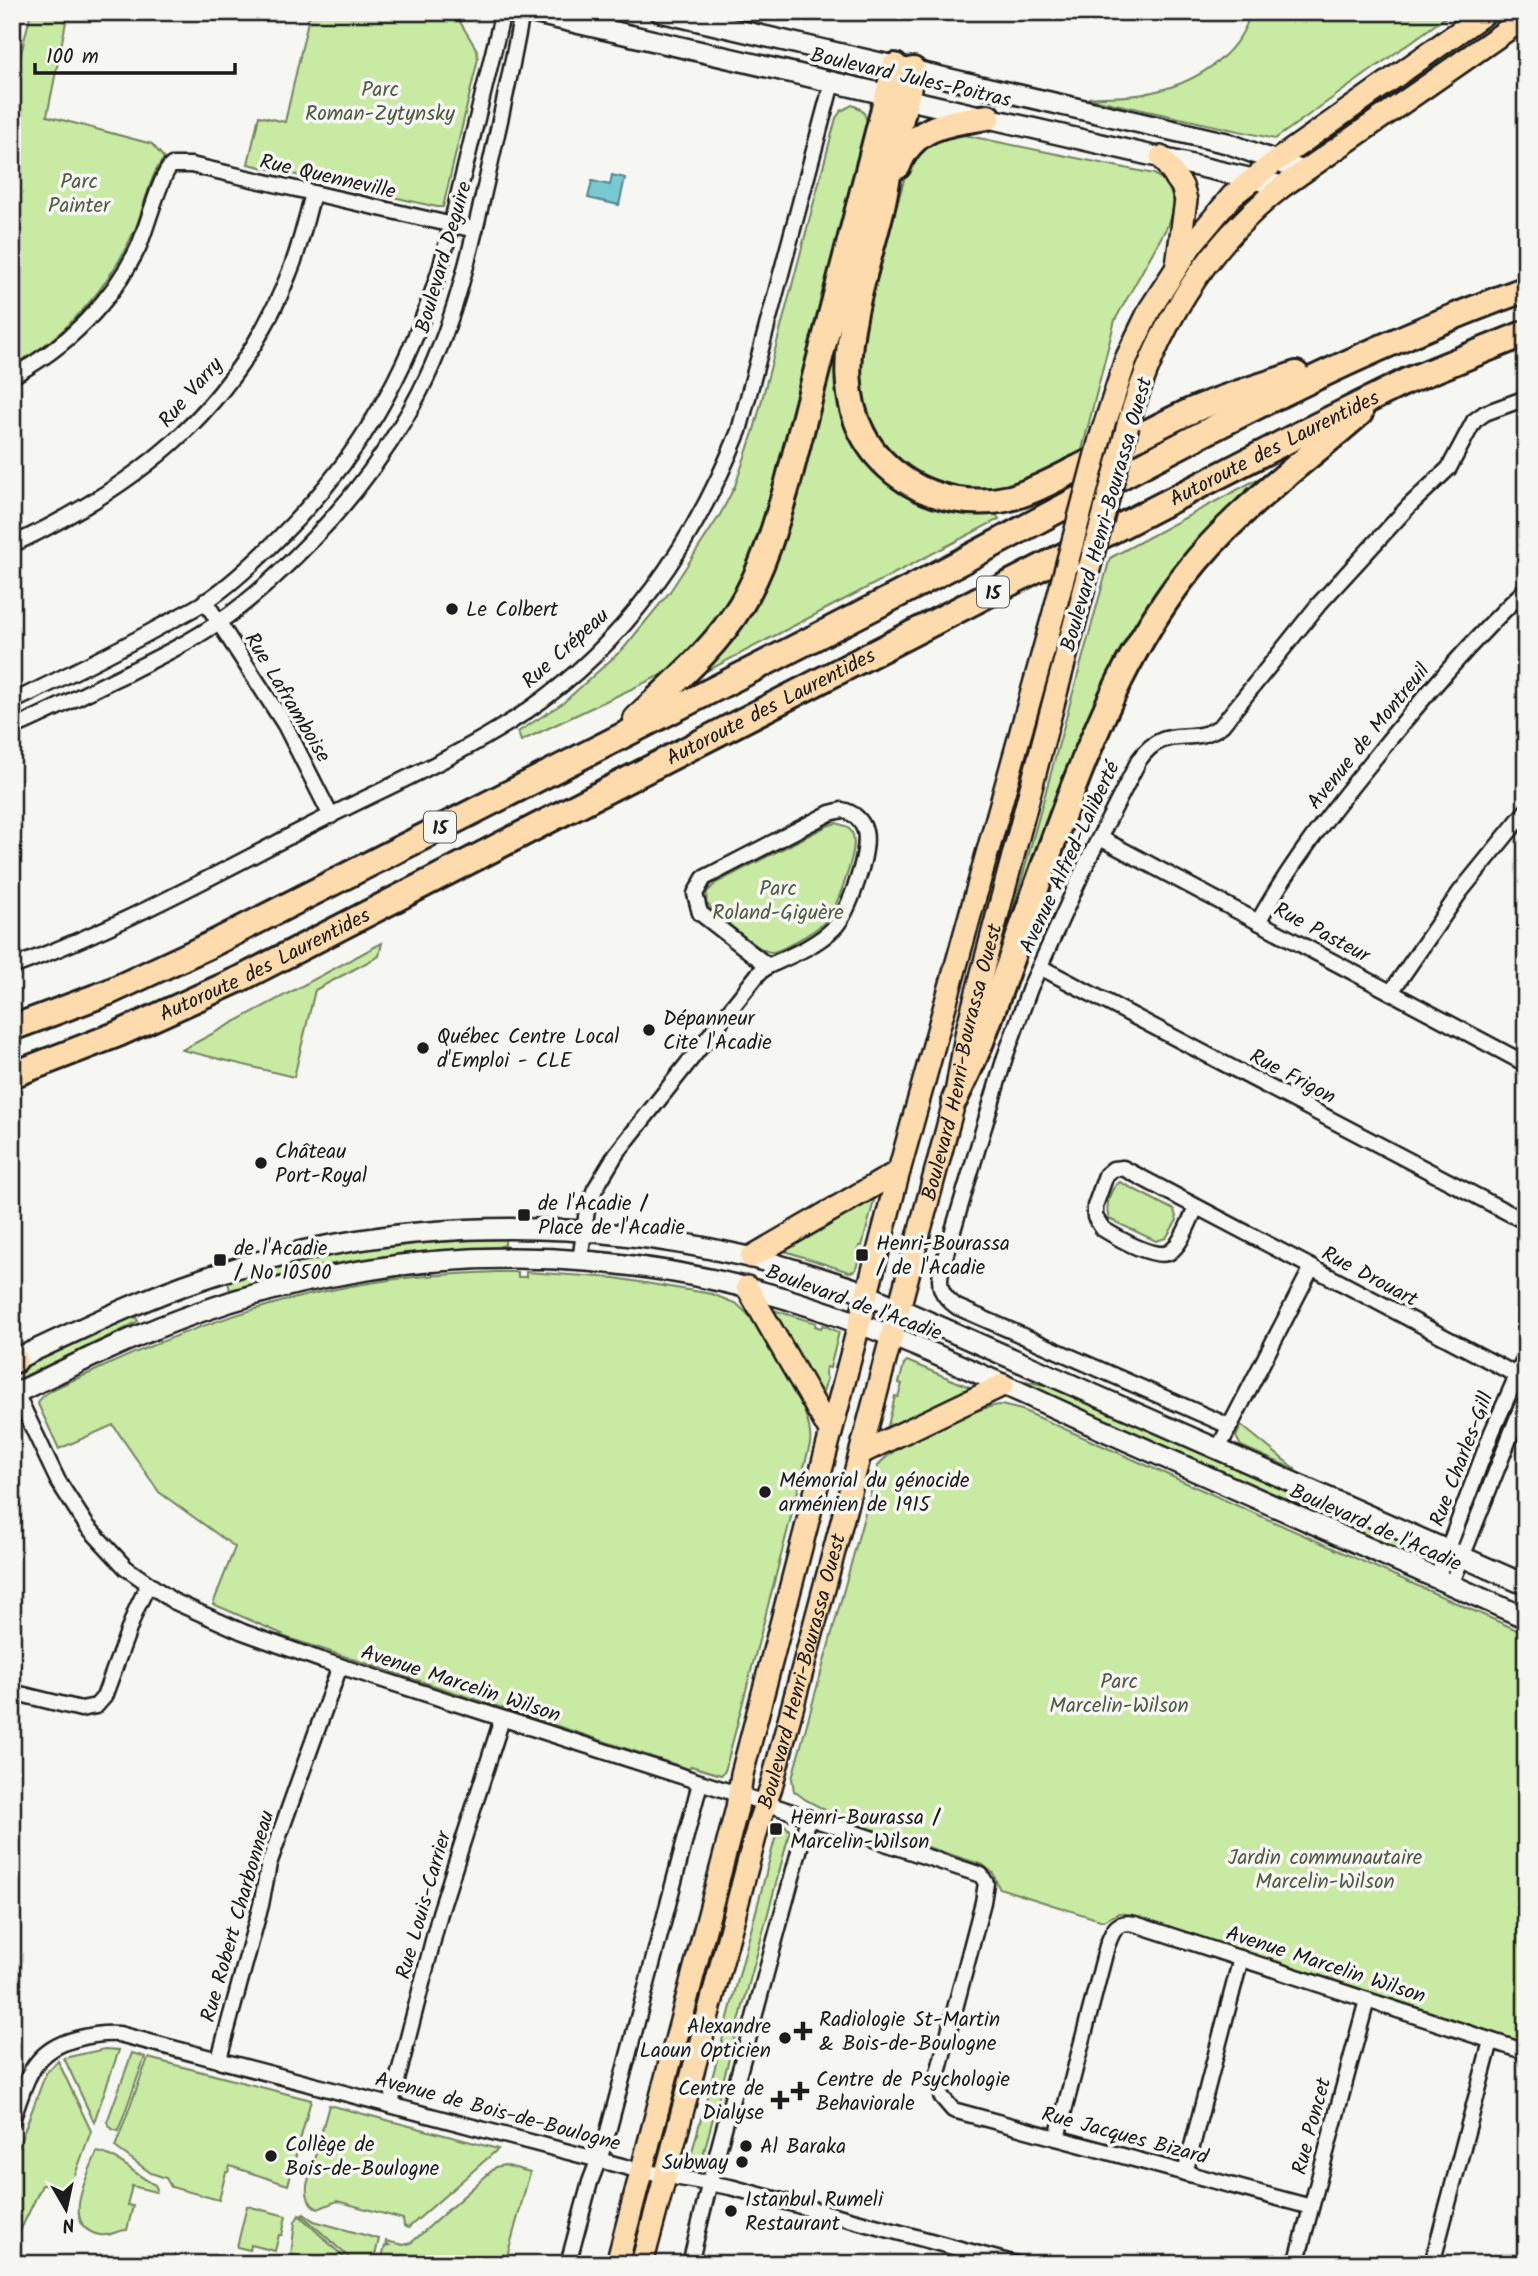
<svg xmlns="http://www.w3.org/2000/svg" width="1538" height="2276" viewBox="0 0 1538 2276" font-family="Kalam,sans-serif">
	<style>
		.green { fill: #c8eaa3; stroke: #728360; stroke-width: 2 }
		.water { fill: #79c9d3; stroke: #54848a; stroke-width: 2 }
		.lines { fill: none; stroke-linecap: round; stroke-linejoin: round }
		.street-casing { stroke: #1c1c1c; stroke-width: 19 }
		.secondary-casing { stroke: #1c1c1c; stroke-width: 24 }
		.primary-casing { stroke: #1c1c1c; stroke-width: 26 }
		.highway-casing { stroke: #1c1c1c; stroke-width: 30 }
		.street { stroke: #f6f6f2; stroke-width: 14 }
		.secondary { stroke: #f6f6f2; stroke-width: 19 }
		.primary { stroke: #fedbac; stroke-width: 21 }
		.highway { stroke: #fedbac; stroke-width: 24 }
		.primary-bridge-casing { stroke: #1c1c1c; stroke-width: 26; stroke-linecap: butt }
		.primary-bridge { stroke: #fedbac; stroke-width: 21 }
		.poi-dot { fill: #1c1c1c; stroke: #f6f6f2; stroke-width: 2.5 }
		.labels { text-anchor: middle; stroke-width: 7; stroke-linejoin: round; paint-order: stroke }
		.shield { fill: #f6f6f2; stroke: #5d5d5c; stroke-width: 2 }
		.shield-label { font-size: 19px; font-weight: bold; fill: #1c1c1c }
		.street-label { font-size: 21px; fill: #1c1c1c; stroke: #f6f6f2 }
		.park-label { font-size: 21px; fill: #505a44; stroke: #f6f6f2 }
		.poi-label { font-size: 21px; fill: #1c1c1c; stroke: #f6f6f2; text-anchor: start }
	</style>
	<rect width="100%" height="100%" fill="#f6f6f2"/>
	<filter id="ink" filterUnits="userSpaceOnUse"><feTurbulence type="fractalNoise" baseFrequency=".0143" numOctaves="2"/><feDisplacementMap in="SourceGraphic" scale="14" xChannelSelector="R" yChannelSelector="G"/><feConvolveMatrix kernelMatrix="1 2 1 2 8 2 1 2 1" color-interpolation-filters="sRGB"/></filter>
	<g filter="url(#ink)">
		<!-- green -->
		<g class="green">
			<path d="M31,12H68L47,116L152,144L164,158C149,177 145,205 136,227C112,284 67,337 12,366V91Z"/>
			<polygon points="310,12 454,12 477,50 478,59 443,207 437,207 248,164 259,116 285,122"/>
			<path d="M1251,12H1453L1275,139L1088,98C1107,96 1129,98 1148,93C1193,84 1238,58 1251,12Z"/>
			<path d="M852,105C864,109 865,114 868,125L776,491L745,579L716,626L676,668L521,741L518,732L563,703L624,648L669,593L720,515L735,486L754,430L836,118L841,111Z"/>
			<path d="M959,134L1154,174L1167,183L1175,205L1168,225L1115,320L1080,458L1030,480L1000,489L970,493L941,486L901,465L882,444L869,424L859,379L860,344L905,176C919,151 930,139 959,134Z"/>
			<polygon points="833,348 840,350 841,409 939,507 962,513 994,512 999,519 705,672 702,667 728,638"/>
			<polygon points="1263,476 1266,484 1156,604 991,991 1110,558"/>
			<path d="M836,823C844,825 850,827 853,835C858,851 837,908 826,921C817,930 806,936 795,942C787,946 779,952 770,952C757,951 716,913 706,903L707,892L716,883L827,826Z"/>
			<polygon points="382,943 379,956 315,990 294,1077 182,1050"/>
			<path d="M1120,1182L1174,1210L1177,1220L1166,1238L1156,1241L1109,1219C1105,1208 1109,1188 1120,1182Z"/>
			<polygon points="875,1197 862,1246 859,1246 857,1253 860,1256 855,1271 849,1272 785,1251 784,1250"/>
			<path d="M505,1239V1245L498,1247L404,1253L356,1260L305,1269L230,1290L228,1282C316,1252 412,1241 505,1239Z"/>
			<path d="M496,1272H518V1277H526V1272L615,1278L712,1294L737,1304L754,1320C770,1349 815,1412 810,1444L725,1771L721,1775L691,1766L689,1769L279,1635L282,1634L213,1604L235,1547L159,1492L113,1425L59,1449L38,1404C40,1391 77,1379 90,1373C185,1328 285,1294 389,1280C425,1275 460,1274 496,1272Z"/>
			<polygon points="770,1309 816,1323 815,1326 821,1328 823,1325 839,1332 830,1368 826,1367 825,1374 827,1378 822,1396 818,1397"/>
			<polygon points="135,1316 138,1321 124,1329 12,1382 12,1373"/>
			<polygon points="907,1361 972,1388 973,1391 887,1430 895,1396 898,1397 902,1384 899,1383 904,1364"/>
			<polygon points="1021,1380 1052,1387 1426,1553 1423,1560 1021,1382"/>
			<path d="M1001,1405L1022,1410L1526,1634V2043L1133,1915L1119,1913L1103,1921L999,1888L993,1873L983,1865L828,1815L829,1812L806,1800L794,1791L792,1778L878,1466C892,1445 976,1406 1001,1405Z"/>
			<polygon points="1241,1425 1295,1469 1296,1470 1241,1446 1236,1437"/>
			<polygon points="780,1824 784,1824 790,1831 701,2163 694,2165 691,2163 690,2159 718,2056 721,2053 719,2052 776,1835 780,1836 781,1830 778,1828"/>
			<polygon points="105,2049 119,2050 94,2122 64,2058"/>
			<polygon points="132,2053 145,2057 118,2131 112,2129 107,2122"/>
			<polygon points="148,2058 311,2100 288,2185 230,2166 228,2172 226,2172 219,2200 171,2187 166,2178 151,2173 115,2147"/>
			<polygon points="58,2061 91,2131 67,2197 57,2192 54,2185 42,2185 12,2248 12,2164 46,2073"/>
			<path d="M329,2105L498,2149L408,2228L404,2226L403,2219L337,2201L318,2209C309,2205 306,2195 307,2185Z"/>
			<path d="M97,2152C118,2155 136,2176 155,2185L157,2189L156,2192L132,2186L127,2205L133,2206L127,2230C116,2230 111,2237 100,2235C59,2227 88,2175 97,2152Z"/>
			<polygon points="504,2165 530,2172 505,2264 380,2264 385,2246 389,2245 386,2243 386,2241 403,2245 411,2243 496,2167"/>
			<polygon points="247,2206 286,2216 282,2235 279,2235 275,2251 251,2245 250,2250 237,2247"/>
			<polygon points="304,2214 314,2221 379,2239 373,2264 356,2264 302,2215"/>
			<polygon points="299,2215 351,2264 325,2264 291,2255 295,2222"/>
		</g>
		<!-- water -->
		<polygon class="water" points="612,175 625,178 619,205 588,198 592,181 610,185"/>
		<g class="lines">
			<!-- street casing -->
			<g class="street-casing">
				<g id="street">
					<path d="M12,376C66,348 111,303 138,248C146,231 161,172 172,165H191L475,230"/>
					<path d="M12,545C143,483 240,405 292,266C301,243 306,218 313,194"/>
					<polyline points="205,601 285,725 331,816"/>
					<path d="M12,702C60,679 107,656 154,630C170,621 189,612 205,602C231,585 255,562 277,540C358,460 407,375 441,266L503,12"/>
					<path d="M12,728C48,713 82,695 117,678C151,661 187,644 219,622C252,600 282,571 310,542C347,504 379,463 406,417C449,345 468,263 486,183C499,126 512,69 522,12"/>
					<path d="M842,810C853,812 862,820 865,831C870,852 849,913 834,928C816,946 790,956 768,966L700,913L695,894L704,878L830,813Z"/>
					<polyline points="1100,838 1526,1064"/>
					<path d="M1258,922C1289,866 1329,814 1369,765C1418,703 1469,643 1526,589"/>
					<path d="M12,967C110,931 202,882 294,834C370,794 452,761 524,713C627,643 693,545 739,431L832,83"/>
					<polyline points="1040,967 1526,1222"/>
					<polyline points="1391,992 1460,892 1526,811"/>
					<path d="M1196,1208C1189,1221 1182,1244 1170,1252C1156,1261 1116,1237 1103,1229L1095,1217V1206L1106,1175L1113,1169L1123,1168L1526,1380"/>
					<polyline points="580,1261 587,1210 595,1189 616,1154 759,973 768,966"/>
					<polyline points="16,1393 58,1481 87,1526 126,1568 173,1601 243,1632 321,1660 765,1803 981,1875 986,1883 983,1902 937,2077 941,2096 953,2110 1311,2207"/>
					<path d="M1229,1426L957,1307C941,1295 937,1286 942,1267L1005,1057L1030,988L1087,862L1139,760C1166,721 1191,749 1222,725L1319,604L1410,505L1449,468L1474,421L1485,413L1526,398"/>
					<polyline points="1218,1449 1311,1269"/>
					<polyline points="1437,1578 1492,1432 1526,1355"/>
					<polyline points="1451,1585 1526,1396"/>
					<polyline points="12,1692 81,1709 96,1706 104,1697 136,1610 148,1585"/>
					<polyline points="219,2059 261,1905 269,1864 340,1666"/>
					<polyline points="391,2104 440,1913 502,1719"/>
					<path d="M12,2120C27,2081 30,2051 76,2039C90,2035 104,2033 119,2034L641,2171L730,2187L1016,2264"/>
					<path d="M1057,2138L1107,1946C1113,1930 1116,1920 1135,1924L1526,2052"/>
					<polyline points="1185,2173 1241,1958"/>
					<polyline points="568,2264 590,2182 605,2143 700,1783"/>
					<polyline points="690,2264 713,2169 808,1818"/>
					<polyline points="1296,2264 1367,2000"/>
					<polyline points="1432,2264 1491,2041"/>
				</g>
			</g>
			<!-- secondary casing -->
			<g class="secondary-casing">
				<g id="secondary">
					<polyline points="529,12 1283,186"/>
					<polyline points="660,12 1227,143 1303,171"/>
					<path d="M12,1361C75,1332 136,1301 202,1279C374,1220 559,1214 735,1254C775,1262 814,1276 852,1288L1526,1585"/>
					<path d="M12,1395C73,1366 133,1335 197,1313C250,1294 305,1280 361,1271C512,1245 670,1259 815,1308C914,1341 1010,1388 1105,1431C1245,1493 1385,1556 1526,1618"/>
				</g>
			</g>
			<!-- primary casing -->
			<g class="primary-casing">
				<g id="primary">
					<polyline points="1161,157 1182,186 1186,200 1177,265"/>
					<path d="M1128,425C1155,331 1205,246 1283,186L1526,17"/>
					<polyline points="1100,439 1126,359 1150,309 1192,244 1232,196 1276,161 1487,12"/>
					<polyline points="751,1257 899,1171"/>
					<polyline points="747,1287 831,1433"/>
					<polyline points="861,1453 1003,1385"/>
					<polyline points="617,2264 737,1808 742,1774 899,1171 1055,609"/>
					<path id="s1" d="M642,2264L759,1822L771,1787L955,1099L967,1030L1082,595"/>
				</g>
			</g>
			<!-- highway casing -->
			<g class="highway-casing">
				<g id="highway">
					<path d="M913,70C906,99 898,129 892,158C887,177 885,196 880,215C858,304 809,419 908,482C937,500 976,506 1010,498C1033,492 1056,479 1078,468C1114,450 1150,430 1186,413C1221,397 1260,387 1296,374"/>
					<path d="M898,166C913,125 950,123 988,117"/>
					<path d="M636,719C673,683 714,650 741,605C763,569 775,527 787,486L895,66"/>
					<path d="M12,1028L109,992L210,945C451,822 694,701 934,576C1128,474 1320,363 1526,289"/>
					<path id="s2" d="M12,1075L118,1034L244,977L1302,433L1407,381L1526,333"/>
					<path d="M955,1099C965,1077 977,1055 985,1031C1014,953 1040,874 1070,796C1100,718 1133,642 1185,575C1234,511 1300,466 1360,413"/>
					<polyline points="12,1360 15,1360"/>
				</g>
			</g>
			<!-- street -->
			<use href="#street" class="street"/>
			<!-- secondary -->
			<use href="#secondary" class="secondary"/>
			<!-- primary -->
			<use href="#primary" class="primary"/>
			<!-- highway -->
			<use href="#highway" class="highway"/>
			<!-- primary-bridge casing -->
			<g class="primary-bridge-casing">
				<g id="primary-bridge">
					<polyline points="1082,595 1128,425"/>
					<polyline points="1055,609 1100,439"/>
				</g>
			</g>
			<!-- primary-bridge -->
			<use href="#primary-bridge" class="primary-bridge"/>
		</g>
	</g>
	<!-- markers -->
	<g class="poi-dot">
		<circle cx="452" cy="609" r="7"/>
		<circle cx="649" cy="1030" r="7"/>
		<circle cx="423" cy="1048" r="7"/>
		<circle cx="261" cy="1163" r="7"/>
		<rect x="517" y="1208" width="14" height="14" rx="3.5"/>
		<rect x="855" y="1248" width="14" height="14" rx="3.5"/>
		<rect x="213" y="1253" width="14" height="14" rx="3.5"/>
		<circle cx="765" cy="1492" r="7"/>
		<rect x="769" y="1822" width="14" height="14" rx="3.5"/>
		<path d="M799.5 2020.5h7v7h7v7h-7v7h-7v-7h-7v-7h7z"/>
		<circle cx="785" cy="2038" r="7"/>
		<path d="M796.5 2080.5h7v7h7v7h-7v7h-7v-7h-7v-7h7z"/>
		<path d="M776.5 2089.5h7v7h7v7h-7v7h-7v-7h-7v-7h7z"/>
		<circle cx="746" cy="2146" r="7"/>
		<circle cx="271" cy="2156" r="7"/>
		<circle cx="742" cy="2162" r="7"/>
		<circle cx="731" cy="2211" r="7"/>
	</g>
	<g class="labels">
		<!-- shield labels -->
		<g class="shield">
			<rect x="977" y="576.5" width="32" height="31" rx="5"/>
			<rect x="424" y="811.5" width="32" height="31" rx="5"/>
		</g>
		<g class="shield-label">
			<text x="993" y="599">15</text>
			<text x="440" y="834">15</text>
		</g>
		<!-- street labels -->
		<g class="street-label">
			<text transform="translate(911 77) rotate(13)" y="7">Boulevard Jules-Poitras</text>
			<text transform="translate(328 176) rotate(13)" y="7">Rue Quenneville</text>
			<text transform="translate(443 257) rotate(-74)" y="7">Boulevard Deguire</text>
			<text transform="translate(190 392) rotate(-49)" y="7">Rue Varry</text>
			<text dy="7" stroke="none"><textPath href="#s2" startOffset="1410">Autoroute des Laurentides</textPath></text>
			<text transform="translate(1106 514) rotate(-74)" y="7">Boulevard Henri-Bourassa Ouest</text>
			<text transform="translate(565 648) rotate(-42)" y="7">Rue Crépeau</text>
			<text transform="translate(288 697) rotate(59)" y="7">Rue Laframboise</text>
			<text dy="7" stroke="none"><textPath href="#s2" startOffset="844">Autoroute des Laurentides</textPath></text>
			<text transform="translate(1368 736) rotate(-51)" y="7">Avenue de Montreuil</text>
			<text transform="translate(1069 857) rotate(-65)" y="7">Avenue Alfred-Laliberté</text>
			<text transform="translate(1322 932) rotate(28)" y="7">Rue Pasteur</text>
			<text dy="7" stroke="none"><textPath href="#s2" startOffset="276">Autoroute des Laurentides</textPath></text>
			<text dy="7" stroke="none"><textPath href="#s1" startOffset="1244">Boulevard Henri-Bourassa Ouest</textPath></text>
			<text transform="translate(1293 1076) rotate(28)" y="7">Rue Frigon</text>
			<text transform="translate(1370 1276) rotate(28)" y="7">Rue Drouart</text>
			<text transform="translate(854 1302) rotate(20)" y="7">Boulevard de l'Acadie</text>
			<text transform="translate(1461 1459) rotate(-69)" y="7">Rue Charles-Gill</text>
			<text transform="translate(1376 1527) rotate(24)" y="7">Boulevard de l'Acadie</text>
			<text dy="7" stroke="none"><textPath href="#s1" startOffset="614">Boulevard Henri-Bourassa Ouest</textPath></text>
			<text transform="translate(461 1683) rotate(18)" y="7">Avenue Marcelin Wilson</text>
			<text transform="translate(423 1905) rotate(-74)" y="7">Rue Louis-Carrier</text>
			<text transform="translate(237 1916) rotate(-74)" y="7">Rue Robert Charbonneau</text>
			<text transform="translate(1326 1964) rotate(18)" y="7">Avenue Marcelin Wilson</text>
			<text transform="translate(498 2111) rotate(15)" y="7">Avenue de Bois-de-Boulogne</text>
			<text transform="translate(1311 2126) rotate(-75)" y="7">Rue Poncet</text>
			<text transform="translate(1125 2135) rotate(15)" y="7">Rue Jacques Bizard</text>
		</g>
		<!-- park labels -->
		<g class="park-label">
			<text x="380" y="96">Parc<tspan x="380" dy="24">Roman-Zytynsky</tspan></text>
			<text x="79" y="188">Parc<tspan x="79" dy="24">Painter</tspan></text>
			<text x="778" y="895">Parc<tspan x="778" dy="24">Roland-Giguère</tspan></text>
			<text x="1119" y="1688">Parc<tspan x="1119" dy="24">Marcelin-Wilson</tspan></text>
			<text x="1325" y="1864">Jardin communautaire<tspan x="1325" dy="24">Marcelin-Wilson</tspan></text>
		</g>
		<!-- poi labels -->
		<g class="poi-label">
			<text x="466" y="616">Le Colbert</text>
			<text x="663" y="1025">Dépanneur<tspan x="663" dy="24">Cite l'Acadie</tspan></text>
			<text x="437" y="1043">Québec Centre Local<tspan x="437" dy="24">d'Emploi - CLE</tspan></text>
			<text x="275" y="1158">Château<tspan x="275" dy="24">Port-Royal</tspan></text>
			<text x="538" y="1210">de l'Acadie /<tspan x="538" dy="24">Place de l'Acadie</tspan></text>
			<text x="876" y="1250">Henri-Bourassa<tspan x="876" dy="24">/ de l'Acadie</tspan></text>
			<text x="234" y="1255">de l'Acadie<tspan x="234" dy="24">/ No 10500</tspan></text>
			<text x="779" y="1487">Mémorial du génocide<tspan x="779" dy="24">arménien de 1915</tspan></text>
			<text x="790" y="1824">Henri-Bourassa /<tspan x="790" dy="24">Marcelin-Wilson</tspan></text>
			<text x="819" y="2026">Radiologie St-Martin<tspan x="819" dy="24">&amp; Bois-de-Boulogne</tspan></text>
			<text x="771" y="2033" text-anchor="end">Alexandre<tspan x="771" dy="24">Laoun Opticien</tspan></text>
			<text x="816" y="2086">Centre de Psychologie<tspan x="816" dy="24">Behaviorale</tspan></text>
			<text x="764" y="2095" text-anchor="end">Centre de<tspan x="764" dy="24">Dialyse</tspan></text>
			<text x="285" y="2151">Collège de<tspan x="285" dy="24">Bois-de-Boulogne</tspan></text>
			<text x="760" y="2153">Al Baraka</text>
			<text x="728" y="2169" text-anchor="end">Subway</text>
			<text x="745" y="2206">Istanbul Rumeli<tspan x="745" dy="24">Restaurant</tspan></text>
		</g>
	</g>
	<!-- margin -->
	<rect width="1538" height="2276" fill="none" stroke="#f6f6f2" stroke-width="42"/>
	<rect x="21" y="21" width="1496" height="2234" fill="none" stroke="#1c1c1c" stroke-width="2.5" filter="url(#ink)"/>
	<!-- north arrow -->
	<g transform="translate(66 2209) rotate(171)" stroke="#f6f6f2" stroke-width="5" paint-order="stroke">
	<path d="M0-5L12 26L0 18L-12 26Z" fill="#1c1c1c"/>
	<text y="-10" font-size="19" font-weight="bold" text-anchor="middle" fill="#1c1c1c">N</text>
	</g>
	<!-- scale -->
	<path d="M35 63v10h200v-10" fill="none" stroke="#1c1c1c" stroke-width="3.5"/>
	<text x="46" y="63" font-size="21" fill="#1c1c1c" stroke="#f6f6f2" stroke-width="5" paint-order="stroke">100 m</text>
</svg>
